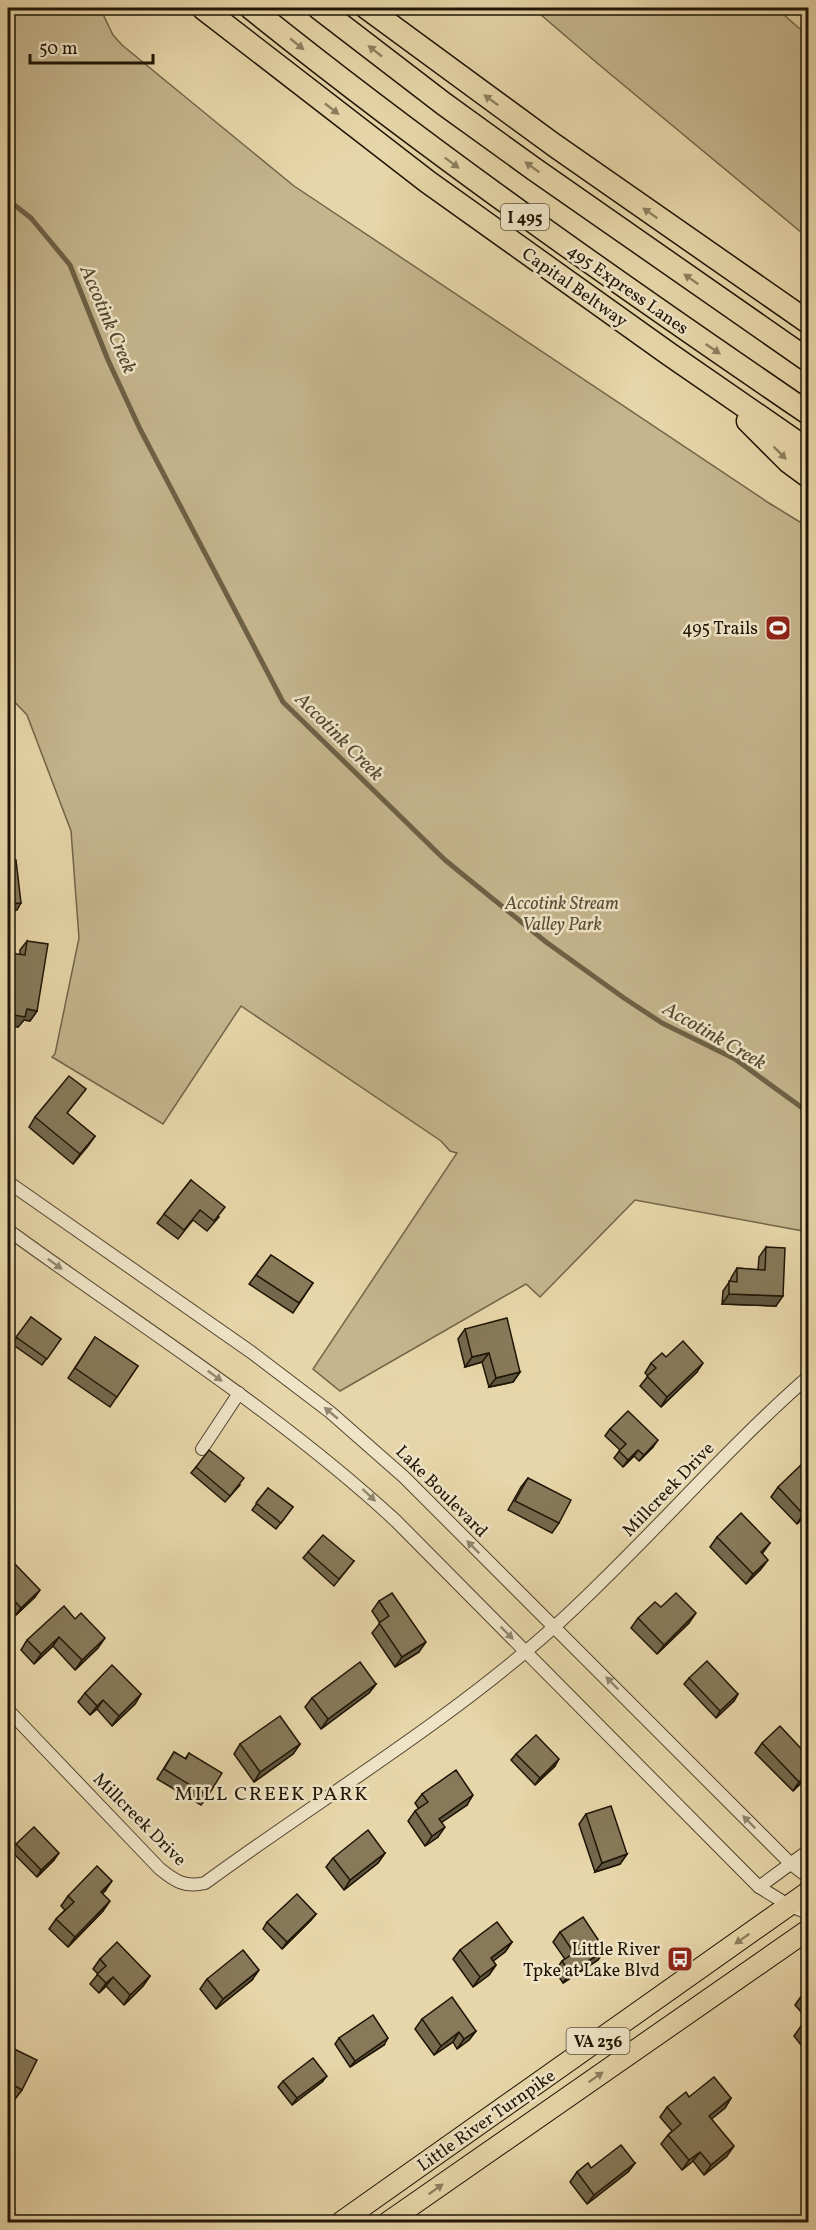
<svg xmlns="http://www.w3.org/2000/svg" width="816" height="2230" viewBox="0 0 816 2230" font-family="Vollkorn,serif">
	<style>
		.green { fill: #c5b58d; stroke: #726549; stroke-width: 1.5 }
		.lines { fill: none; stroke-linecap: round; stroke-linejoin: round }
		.stream { stroke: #6e6146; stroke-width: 5 }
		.street-casing { stroke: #51452e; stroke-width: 14 }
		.primary-casing { stroke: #1f1505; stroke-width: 22 }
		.highway-casing { stroke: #1f1505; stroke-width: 25 }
		.street { stroke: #efe4c7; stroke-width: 12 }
		.primary { stroke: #e7d6a9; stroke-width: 20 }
		.highway { stroke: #e7d6a9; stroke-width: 22 }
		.wall { fill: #74684d; stroke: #1f1505; stroke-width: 1.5 }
		.shaded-wall { fill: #5e553f; stroke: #1f1505; stroke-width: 1.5 }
		.building { fill: #87795a; stroke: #1f1505; stroke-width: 1.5 }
		.oneway { fill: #8d7f5f }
		.oneway2 { fill: #918770 }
		.labels { text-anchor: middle; stroke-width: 5; stroke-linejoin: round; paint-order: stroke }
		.shield { fill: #efe4c7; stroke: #5d533f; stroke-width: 1.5 }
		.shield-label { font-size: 16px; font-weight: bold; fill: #1f1505 }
		.street-label { font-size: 18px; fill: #1f1505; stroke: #efe4c7 }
		.poi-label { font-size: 18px; fill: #1f1505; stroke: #efe4c7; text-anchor: end }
		.park-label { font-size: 18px; font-style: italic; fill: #594d35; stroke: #efe4c7 }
		.water-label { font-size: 20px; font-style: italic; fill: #544830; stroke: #efe4c7 }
		.neighbourhood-label { font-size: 20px; letter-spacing: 1.5px; fill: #1f1505; stroke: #efe4c7 }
	</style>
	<rect width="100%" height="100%" fill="#e7d6a9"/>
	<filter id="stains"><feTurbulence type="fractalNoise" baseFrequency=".00333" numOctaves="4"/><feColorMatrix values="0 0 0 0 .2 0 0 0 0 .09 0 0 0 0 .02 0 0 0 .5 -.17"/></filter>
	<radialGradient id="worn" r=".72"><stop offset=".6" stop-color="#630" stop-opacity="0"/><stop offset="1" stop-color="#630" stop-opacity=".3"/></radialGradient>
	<!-- green -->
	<g class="green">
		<polygon points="8,8 100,8 113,35 122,45 294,186 769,503 808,527 808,1234 803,1231 635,1200 540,1297 526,1284 340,1391 313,1369 457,1153 450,1151 441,1141 241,1006 163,1124 52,1057 55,1054 79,938 71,831 27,715 8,695"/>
		<polygon points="533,8 776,8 808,36 808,238 597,63"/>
	</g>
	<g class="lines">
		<!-- stream -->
		<g class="stream">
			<polyline points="8,200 31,218 70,265 108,360 140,429 283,702 445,860 546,942 624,998 662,1023 735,1059 808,1112"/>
			<polyline points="8,2211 22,2221 50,2222"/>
		</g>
		<!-- street casing -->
		<g class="street-casing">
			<g id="street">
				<polyline points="8,1182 251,1352 330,1412 404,1477 791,1864 808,1877"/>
				<path d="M8,1230C138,1325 277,1411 396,1521L759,1887L790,1906L808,1913"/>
				<polyline points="202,1449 239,1393"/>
				<path d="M8,1710L160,1869C175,1881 185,1888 205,1883C321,1798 445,1724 553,1628C642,1548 718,1456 808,1377"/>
				<polyline points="759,1887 808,1851"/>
			</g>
		</g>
		<!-- primary casing -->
		<g class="primary-casing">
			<g id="primary">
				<polyline points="341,2222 808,1892"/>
				<polyline points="388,2222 808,1930"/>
			</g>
		</g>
		<!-- highway casing -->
		<g class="highway-casing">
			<g id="highway">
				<polyline points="203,8 428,182 669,354 808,450"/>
				<path d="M251,8C430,152 619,284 808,413"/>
				<polyline points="319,8 444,104 534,169 808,360"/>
				<polyline points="367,8 554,145 808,322"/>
				<polyline points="748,421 789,462 808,476"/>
			</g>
		</g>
		<!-- street -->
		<use href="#street" class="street"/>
		<!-- primary -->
		<use href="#primary" class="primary"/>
		<!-- highway -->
		<use href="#highway" class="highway"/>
	</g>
	<!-- wall -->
	<g class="wall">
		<polygon points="27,941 37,1011 30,1021 24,1020 18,1027 8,1025 8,953 20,955 20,950"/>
		<polygon points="86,1089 67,1113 95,1136 73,1164 29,1127 35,1117"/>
		<polygon points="191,1180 219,1217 207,1231 193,1220 178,1239 157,1223"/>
		<polygon points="766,1247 776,1306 722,1304 723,1291 730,1281 731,1278 737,1268 758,1270 759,1257"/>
		<polygon points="271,1255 313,1283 293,1313 249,1284"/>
		<polygon points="31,1317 61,1339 42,1365 12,1344"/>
		<polygon points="465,1329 520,1372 513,1382 489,1387 482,1362 465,1367 458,1339"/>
		<polygon points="95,1337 138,1366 110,1407 68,1378"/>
		<polygon points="666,1357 697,1372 661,1407 640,1386 648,1376 645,1373 651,1363"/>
		<polygon points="610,1429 653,1447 639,1461 634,1456 623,1467 614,1458 620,1450 605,1436"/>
		<polygon points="196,1467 240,1485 225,1502 191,1473"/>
		<polygon points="528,1478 559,1523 552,1533 508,1510 521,1487"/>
		<polygon points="778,1487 808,1512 797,1524 771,1497"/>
		<polygon points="268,1488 293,1507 276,1529 252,1510"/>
		<polygon points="717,1537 770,1543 762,1554 761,1569 746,1584 710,1547"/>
		<polygon points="308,1552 354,1561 334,1586 303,1558"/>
		<polygon points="8,1567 35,1597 16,1615 8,1606"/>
		<polygon points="379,1601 419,1652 395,1667 372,1633 380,1623 372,1611"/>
		<polygon points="661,1607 689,1623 657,1654 631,1628 638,1618"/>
		<polygon points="75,1619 98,1648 75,1670 53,1646 34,1664 21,1650 27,1640"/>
		<polygon points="689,1678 738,1694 734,1701 716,1718 684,1684"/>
		<polygon points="376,1684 369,1693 321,1729 305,1707 312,1698"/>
		<polygon points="85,1693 141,1694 135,1704 112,1726 97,1709 90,1715 78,1702"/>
		<polygon points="762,1743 808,1776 793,1791 755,1753"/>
		<polygon points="240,1744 300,1744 293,1754 254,1782 234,1754"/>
		<polygon points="174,1752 185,1759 189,1753 208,1796 201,1805 157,1779"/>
		<polygon points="516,1754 555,1766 535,1785 511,1760"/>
		<polygon points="422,1794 467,1805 442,1822 438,1837 425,1846 408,1821 415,1811 419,1809 415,1803"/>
		<polygon points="586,1814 627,1854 620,1864 595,1872 579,1824"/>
		<polygon points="16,1844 54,1860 37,1877 11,1851"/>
		<polygon points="385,1853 378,1863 344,1890 326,1867 333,1858"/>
		<polygon points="105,1891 102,1894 103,1911 68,1947 49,1929 56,1919 65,1910 61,1906 68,1896"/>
		<polygon points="316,1914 311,1920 282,1949 263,1929 267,1922"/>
		<polygon points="560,1932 605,1950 598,1960 563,1983 555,1971 562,1961 565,1959 553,1942"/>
		<polygon points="512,1942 505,1952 493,1961 496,1965 489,1975 473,1987 453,1959 460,1950"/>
		<polygon points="100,1959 150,1976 143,1986 124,2005 106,1986 99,1993 90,1984 98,1974 93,1969"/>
		<polygon points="207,1979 252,1980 216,2009 200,1989"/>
		<polygon points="808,1989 808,2054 794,2036 801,2026 808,2020 795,2005 802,1995"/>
		<polygon points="422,2019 476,2031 469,2040 457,2049 453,2042 434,2055 415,2029"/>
		<polygon points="339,2038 384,2045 350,2067 335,2044"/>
		<polygon points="8,2046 22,2090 15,2099 8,2096"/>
		<polygon points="283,2081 322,2082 292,2105 278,2087"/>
		<polygon points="689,2097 731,2098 725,2108 711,2119 727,2156 704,2175 693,2161 682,2170 661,2144 668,2135 672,2131 660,2117 667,2107"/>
		<polygon points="635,2163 628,2172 587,2204 570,2182 577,2172 591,2168"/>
	</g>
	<!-- shaded-wall -->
	<g class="shaded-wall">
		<polygon points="21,903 17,910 8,911 8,904"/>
		<polygon points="27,1009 37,1011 30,1021 24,1020 18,1027 8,1025 8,1014"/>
		<polygon points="95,1136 88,1146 73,1164 80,1154"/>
		<polygon points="729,1294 783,1296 776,1306 722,1304"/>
		<polygon points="489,1353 482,1362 465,1367 472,1357"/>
		<polygon points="703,1363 697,1372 661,1407 667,1397"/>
		<polygon points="520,1372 513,1382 489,1387 496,1378"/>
		<polygon points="658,1440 653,1447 639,1461 644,1455"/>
		<polygon points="638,1450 634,1456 623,1467 628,1460"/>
		<polygon points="808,1509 808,1512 797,1524 803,1514"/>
		<polygon points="768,1560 761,1569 746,1584 753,1574"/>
		<polygon points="40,1590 35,1597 16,1615 21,1608"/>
		<polygon points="696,1613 689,1623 657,1654 664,1645"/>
		<polygon points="59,1637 53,1646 34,1664 41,1654"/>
		<polygon points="105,1638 98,1648 75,1670 82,1660"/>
		<polygon points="426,1642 419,1652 395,1667 402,1657"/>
		<polygon points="376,1684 369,1693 321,1729 328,1719"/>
		<polygon points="141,1694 135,1704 112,1726 119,1716"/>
		<polygon points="738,1694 734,1701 716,1718 720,1711"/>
		<polygon points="103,1700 97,1709 90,1715 97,1706"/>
		<polygon points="300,1744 293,1754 254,1782 260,1772"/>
		<polygon points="559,1759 555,1766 535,1785 540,1778"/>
		<polygon points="808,1773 808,1776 793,1791 799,1782"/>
		<polygon points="473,1795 467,1805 432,1829 439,1819"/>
		<polygon points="445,1827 438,1837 425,1846 432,1836"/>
		<polygon points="59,1853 54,1860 37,1877 41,1870"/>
		<polygon points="385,1853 378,1863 344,1890 350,1880"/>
		<polygon points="627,1854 620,1864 595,1872 602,1863"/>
		<polygon points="112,1881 105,1891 94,1902 101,1892"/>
		<polygon points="110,1901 103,1911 68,1947 75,1937"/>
		<polygon points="316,1914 311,1920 282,1949 287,1942"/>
		<polygon points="512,1942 505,1952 484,1968 491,1958"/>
		<polygon points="605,1950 598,1960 563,1983 570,1973"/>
		<polygon points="496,1965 489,1975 473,1987 480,1977"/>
		<polygon points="259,1970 252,1980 216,2009 223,1999"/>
		<polygon points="150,1976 143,1986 124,2005 130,1995"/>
		<polygon points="113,1977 106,1986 99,1993 106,1983"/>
		<polygon points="476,2031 469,2040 457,2049 464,2039"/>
		<polygon points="459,2032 453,2042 434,2055 441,2046"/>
		<polygon points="388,2038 384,2045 350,2067 355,2061"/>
		<polygon points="327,2076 322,2082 292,2105 297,2098"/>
		<polygon points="731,2098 725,2108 703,2126 709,2116"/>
		<polygon points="734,2146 727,2156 704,2175 711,2165"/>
		<polygon points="700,2152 693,2161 682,2170 689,2160"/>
		<polygon points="635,2163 628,2172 587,2204 594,2195"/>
	</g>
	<!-- building -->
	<g class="building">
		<polygon points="16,860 21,903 8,904 8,861"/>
		<polygon points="27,941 48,944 37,1011 27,1009 25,1017 8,1014 8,953 25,955"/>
		<polygon points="69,1076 86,1089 67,1113 95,1136 80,1154 35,1117"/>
		<polygon points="191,1180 225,1207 214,1221 200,1210 184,1230 164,1214"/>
		<polygon points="766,1247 785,1248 783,1296 729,1294 729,1281 737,1282 737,1268 765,1270"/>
		<polygon points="271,1255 313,1283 299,1303 256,1275"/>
		<polygon points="31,1317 61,1339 47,1359 16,1337"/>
		<polygon points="507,1318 520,1372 496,1378 489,1353 472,1357 465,1329"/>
		<polygon points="95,1337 138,1366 117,1397 75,1368"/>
		<polygon points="683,1341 703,1363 667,1397 647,1376 656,1368 651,1363 662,1353 666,1357"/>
		<polygon points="628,1411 658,1440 644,1455 638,1450 628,1460 619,1451 626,1444 610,1429"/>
		<polygon points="209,1450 244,1478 230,1496 196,1467"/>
		<polygon points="803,1463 808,1468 808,1509 803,1514 778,1487"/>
		<polygon points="528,1478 571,1500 559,1523 515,1501"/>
		<polygon points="268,1488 293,1507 281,1523 256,1503"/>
		<polygon points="741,1513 770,1543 761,1552 768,1560 753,1574 717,1537"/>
		<polygon points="323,1535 354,1561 339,1579 308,1552"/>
		<polygon points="13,1562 40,1590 21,1608 8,1594 8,1567"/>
		<polygon points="392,1593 426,1642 402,1657 379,1623 389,1616 379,1601"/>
		<polygon points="676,1593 696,1613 664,1645 638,1618 655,1602 661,1607"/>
		<polygon points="64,1606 75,1619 81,1613 105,1638 82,1660 59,1637 41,1654 27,1640"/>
		<polygon points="707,1661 738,1694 720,1711 689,1678"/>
		<polygon points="360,1662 376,1684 328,1719 312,1698"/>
		<polygon points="112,1665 141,1694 119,1716 103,1700 97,1706 85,1693"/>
		<polygon points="280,1716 300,1744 260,1772 240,1744"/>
		<polygon points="780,1726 808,1756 808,1773 799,1782 762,1743"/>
		<polygon points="536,1735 559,1759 540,1778 516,1754"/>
		<polygon points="174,1752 186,1759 189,1753 222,1773 208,1796 164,1769"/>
		<polygon points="456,1770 473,1795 439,1819 445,1827 432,1836 415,1811 428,1802 422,1794"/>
		<polygon points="611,1806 627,1854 602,1863 586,1814"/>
		<polygon points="34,1827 59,1853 41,1870 16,1844"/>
		<polygon points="368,1830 385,1853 350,1880 333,1858"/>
		<polygon points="97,1866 112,1881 101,1892 110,1901 75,1937 56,1919 74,1902 68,1896"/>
		<polygon points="297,1894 316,1914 287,1942 267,1922"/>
		<polygon points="583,1917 605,1950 570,1973 562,1961 574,1953 560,1932"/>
		<polygon points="497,1922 512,1942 491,1958 496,1965 480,1977 460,1950"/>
		<polygon points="117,1942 150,1976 130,1995 113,1977 106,1983 97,1974 106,1966 100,1959"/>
		<polygon points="243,1950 259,1970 223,1999 207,1979"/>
		<polygon points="808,1989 808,2003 802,1995"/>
		<polygon points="452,1997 476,2031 464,2039 459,2032 441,2046 422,2019"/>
		<polygon points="373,2015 388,2038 355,2061 339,2038"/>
		<polygon points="808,2020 808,2036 801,2026"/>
		<polygon points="8,2046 37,2060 22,2090 8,2082"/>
		<polygon points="313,2058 327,2076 297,2098 283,2081"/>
		<polygon points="714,2077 731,2098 709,2116 734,2146 711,2165 700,2152 689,2160 668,2135 681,2124 667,2107 686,2092 689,2097"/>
		<polygon points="621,2145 635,2163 594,2195 577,2172 588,2163 591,2168"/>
	</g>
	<!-- one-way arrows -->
	<defs><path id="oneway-solid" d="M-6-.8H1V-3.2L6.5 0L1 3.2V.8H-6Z" transform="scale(1.5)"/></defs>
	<g class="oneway">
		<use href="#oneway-solid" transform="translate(297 44) rotate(39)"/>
		<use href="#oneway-solid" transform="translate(375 51) rotate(-142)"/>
		<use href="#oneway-solid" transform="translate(491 100) rotate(-144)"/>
		<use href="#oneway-solid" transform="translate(332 109) rotate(38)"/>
		<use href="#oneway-solid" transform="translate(452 163) rotate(37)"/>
		<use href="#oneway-solid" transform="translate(532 167) rotate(-144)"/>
		<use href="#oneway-solid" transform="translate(650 213) rotate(-145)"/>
		<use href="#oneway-solid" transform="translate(691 279) rotate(-145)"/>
		<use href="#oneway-solid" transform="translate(713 349) rotate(34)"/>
		<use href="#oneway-solid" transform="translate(780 453) rotate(45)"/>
		<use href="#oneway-solid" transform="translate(742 1939) rotate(145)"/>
		<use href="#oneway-solid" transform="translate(596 2077) rotate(-35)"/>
		<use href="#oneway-solid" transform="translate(436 2189) rotate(-35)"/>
	</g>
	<g class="oneway2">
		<use href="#oneway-solid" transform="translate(55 1264) rotate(36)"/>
		<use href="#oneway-solid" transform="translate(215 1376) rotate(36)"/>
		<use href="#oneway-solid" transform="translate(331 1413) rotate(-140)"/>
		<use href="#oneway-solid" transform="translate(369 1495) rotate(43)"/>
		<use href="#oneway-solid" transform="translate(473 1547) rotate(-135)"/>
		<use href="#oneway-solid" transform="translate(507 1633) rotate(45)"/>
		<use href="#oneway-solid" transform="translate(612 1683) rotate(-135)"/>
		<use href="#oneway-solid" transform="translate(749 1822) rotate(-135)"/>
	</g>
	<!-- icons -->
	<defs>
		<g id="stadium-square" transform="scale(1.35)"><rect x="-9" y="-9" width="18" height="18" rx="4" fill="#8f2418" stroke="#efe4c7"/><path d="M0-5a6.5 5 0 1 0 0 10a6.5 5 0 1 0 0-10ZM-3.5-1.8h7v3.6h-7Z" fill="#fff"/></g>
		<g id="bus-square" transform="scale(1.35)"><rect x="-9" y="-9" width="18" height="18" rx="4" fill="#8f2418" stroke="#efe4c7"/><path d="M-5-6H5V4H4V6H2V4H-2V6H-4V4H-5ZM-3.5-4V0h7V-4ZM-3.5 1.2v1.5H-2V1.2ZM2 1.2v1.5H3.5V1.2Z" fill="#fff"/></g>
	</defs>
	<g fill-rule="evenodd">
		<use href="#stadium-square" x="778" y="628"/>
		<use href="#bus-square" x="680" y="1959"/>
	</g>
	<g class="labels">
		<!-- shield labels -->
		<g class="shield">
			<rect x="501" y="204" width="48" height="26" rx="4.5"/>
			<rect x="566.5" y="2028" width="63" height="26" rx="4.5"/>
		</g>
		<g class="shield-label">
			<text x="525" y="223">I 495</text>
			<text x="598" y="2047">VA 236</text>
		</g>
		<!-- street labels -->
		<g class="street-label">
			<text transform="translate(575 287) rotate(35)" y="6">Capital Beltway</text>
			<text transform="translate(628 289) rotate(35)" y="6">495 Express Lanes</text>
			<text transform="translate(668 1489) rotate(-46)" y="6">Millcreek Drive</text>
			<text transform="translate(442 1491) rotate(45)" y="6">Lake Boulevard</text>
			<text transform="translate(140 1819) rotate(45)" y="6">Millcreek Drive</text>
			<text transform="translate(486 2120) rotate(-35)" y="6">Little River Turnpike</text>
		</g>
		<!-- poi labels -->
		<g class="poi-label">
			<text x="758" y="634">495 Trails</text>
			<text x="660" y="1955">Little River<tspan x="660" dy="21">Tpke at Lake Blvd</tspan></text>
		</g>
		<!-- park labels -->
		<g class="park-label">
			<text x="562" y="909">Accotink Stream<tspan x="562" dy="21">Valley Park</tspan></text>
		</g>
		<!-- water labels -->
		<g class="water-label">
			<text transform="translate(109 319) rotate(67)" y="7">Accotink Creek</text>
			<text transform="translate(340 736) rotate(45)" y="7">Accotink Creek</text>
			<text transform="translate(715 1035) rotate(30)" y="7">Accotink Creek</text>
		</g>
		<!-- neighbourhood labels -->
		<g class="neighbourhood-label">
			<text x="272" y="1800">MILL CREEK PARK</text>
		</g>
	</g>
	<!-- margin -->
	<rect width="816" height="2230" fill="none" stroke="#e7d6a9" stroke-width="30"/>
	<rect x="9" y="9" width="798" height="2212" fill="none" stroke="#1f1505" stroke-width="3"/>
	<rect x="15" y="15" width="786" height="2200" fill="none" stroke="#1f1505" stroke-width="1.5"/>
	<!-- scale -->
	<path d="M30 54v9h123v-9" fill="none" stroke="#1f1505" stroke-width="3"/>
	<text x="39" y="54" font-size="18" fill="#1f1505" stroke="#efe4c7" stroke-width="4.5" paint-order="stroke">50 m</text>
	<rect width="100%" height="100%" filter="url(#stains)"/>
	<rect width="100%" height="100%" fill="url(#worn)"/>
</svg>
